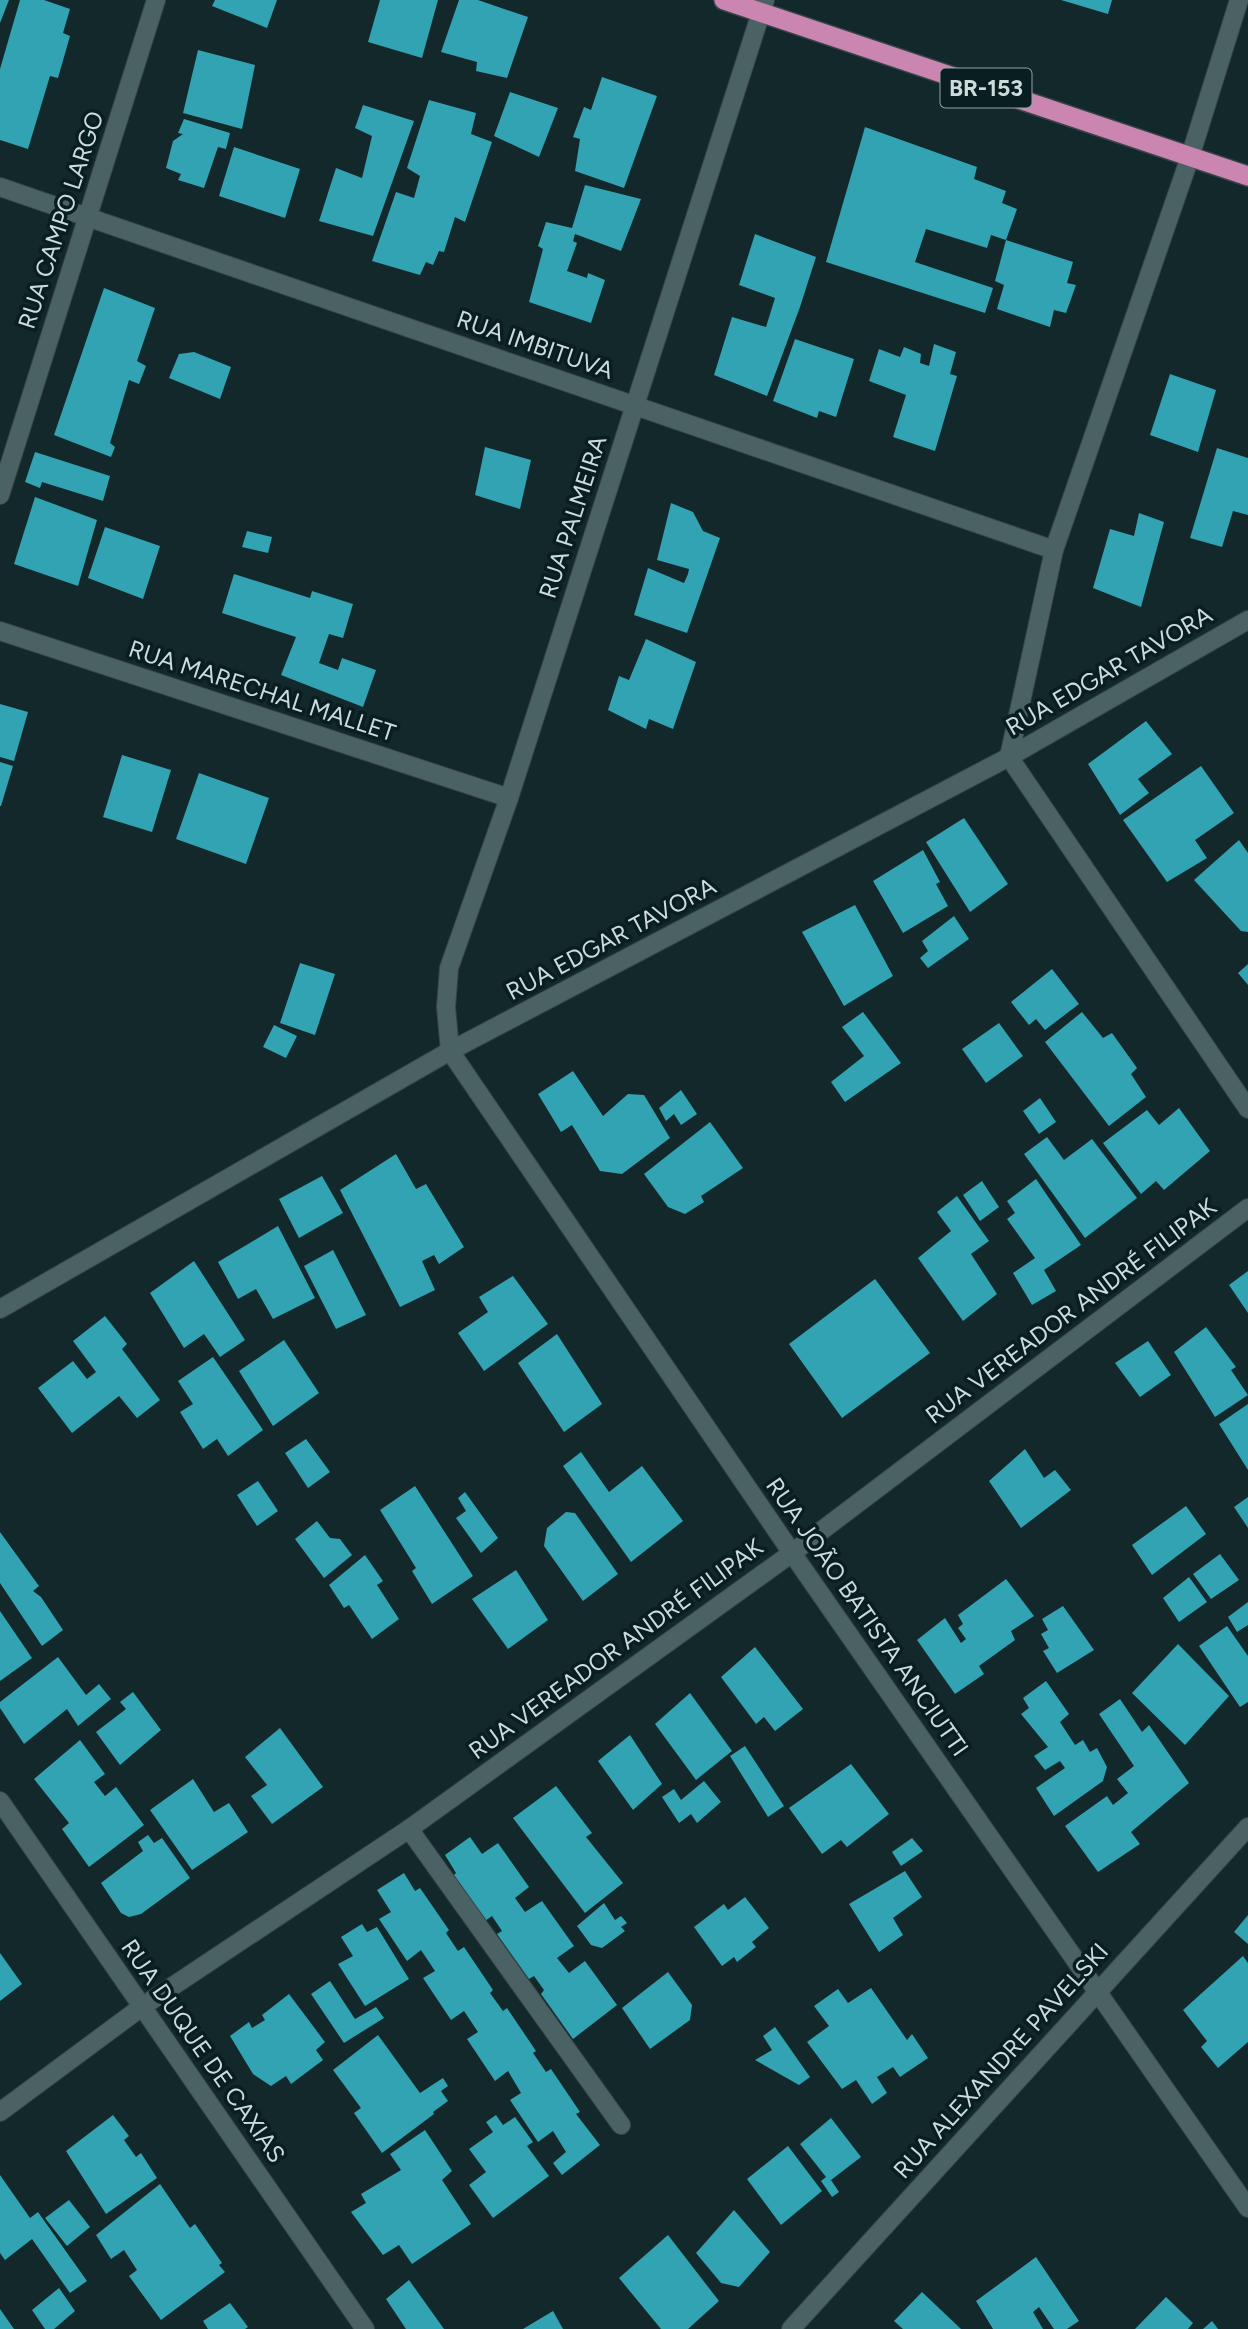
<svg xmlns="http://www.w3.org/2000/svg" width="1248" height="2329" viewBox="0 0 1248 2329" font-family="Figtree,sans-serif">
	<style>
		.building { fill: #32a3b2 }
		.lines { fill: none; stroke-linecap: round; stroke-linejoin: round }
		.minor-casing { stroke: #364548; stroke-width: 20 }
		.trunk-casing { stroke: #364548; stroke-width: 22 }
		.minor { stroke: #4b6265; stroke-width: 18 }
		.trunk { stroke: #ca85b0; stroke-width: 19 }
		.labels { text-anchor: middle; stroke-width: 7; stroke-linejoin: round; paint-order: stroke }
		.shield { fill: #091e21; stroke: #93a2a5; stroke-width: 2 }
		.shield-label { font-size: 23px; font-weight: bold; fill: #cedbdd }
		.street-label { font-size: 24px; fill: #cedbdd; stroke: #091e21 }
	</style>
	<rect width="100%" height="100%" fill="#13282b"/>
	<!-- building -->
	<g class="building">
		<polygon points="0,0 9,0 0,23"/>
		<polygon points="20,0 44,0 70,9 63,33 70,36 58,78 50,76 28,149 0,140 0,69"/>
		<polygon points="215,0 277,0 267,28 212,6"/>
		<polygon points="380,0 438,0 422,58 368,42"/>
		<polygon points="459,0 478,0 528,17 507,78 476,71 477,62 441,52"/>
		<polygon points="1061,0 1112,0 1108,14"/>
		<polygon points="198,50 255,65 242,129 183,113"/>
		<polygon points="602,77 657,96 624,188 575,171 580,139 573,137 584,107 591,110"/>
		<polygon points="510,92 558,108 539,157 494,136"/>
		<polygon points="429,100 476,113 471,134 492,142 465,222 455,217 444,252 439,251 433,265 426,262 420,275 372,261 396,192 414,198 420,176 407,168"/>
		<polygon points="363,105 414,121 373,236 319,221 336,168 362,178 372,136 355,128"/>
		<polygon points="184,119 230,133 226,149 218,147 204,188 178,180 181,174 166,168 173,141 183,134 178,133"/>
		<polygon points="865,127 977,167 974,179 1006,191 1002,203 1017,209 1006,240 991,235 987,248 926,229 915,262 993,288 985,313 826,262"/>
		<polygon points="234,147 300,169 285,218 219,196"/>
		<polygon points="585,185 641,199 621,251 575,234 573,241 577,243 567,271 587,278 588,273 605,280 591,323 529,302 543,249 538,246 546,222 572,228"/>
		<polygon points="755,234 816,257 800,307 767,396 714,375 732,317 766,327 775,298 739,285"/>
		<polygon points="1006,240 1073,262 1067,283 1076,285 1066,313 1054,310 1050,327 997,309 1004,285 995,281"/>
		<polygon points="104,288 155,308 137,361 146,366 139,384 129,380 110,443 115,447 111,457 54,435"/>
		<polygon points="795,339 854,359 836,417 819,411 817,418 773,401"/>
		<polygon points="934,344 956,352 950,374 957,376 935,451 893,437 906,395 869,381 879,349 900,357 904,347 921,354 920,363 929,366"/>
		<polygon points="194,352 231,367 220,399 169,378 179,354"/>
		<polygon points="1170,374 1216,390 1198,452 1150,435"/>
		<polygon points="485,447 531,460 520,509 475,495"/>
		<polygon points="1217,448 1248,458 1248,515 1233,511 1222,547 1190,538"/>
		<polygon points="35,452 110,476 103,501 42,482 40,488 25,482"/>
		<polygon points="35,497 97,520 78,586 14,564"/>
		<polygon points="671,503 693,512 703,531 720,538 687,633 634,615 648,568 684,583 688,574 689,569 657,560"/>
		<polygon points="1139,513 1164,522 1141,607 1093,588 1110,529 1134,536"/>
		<polygon points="105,527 160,546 143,599 88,578"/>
		<polygon points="247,531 272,537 268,553 242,547"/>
		<polygon points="234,574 310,598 312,591 353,604 343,638 329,634 319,663 338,670 342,658 376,670 363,707 281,675 296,637 222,613"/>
		<polygon points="646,639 696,662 673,729 649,719 646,729 608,710 619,676 629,680"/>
		<polygon points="0,704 28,712 14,761 0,757"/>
		<polygon points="1146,721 1172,754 1138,779 1149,793 1120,815 1088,764"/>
		<polygon points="122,755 171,770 152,832 103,817"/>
		<polygon points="0,762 13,766 1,806 0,806"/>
		<polygon points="1201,766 1234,813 1195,840 1207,858 1167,882 1123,820"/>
		<polygon points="199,773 269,798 246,864 176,839"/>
		<polygon points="964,818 1008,884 970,912 926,842"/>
		<polygon points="1239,840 1248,853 1248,932 1241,931 1194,880"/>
		<polygon points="923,850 940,882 936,884 948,906 903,933 873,881"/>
		<polygon points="855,905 893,976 844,1006 802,932"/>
		<polygon points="954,916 969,939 928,968 920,958 928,951 922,941"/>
		<polygon points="300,963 335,974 315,1035 280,1023"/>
		<polygon points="1248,964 1248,985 1238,973"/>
		<polygon points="1052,969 1079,1004 1045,1030 1036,1019 1029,1025 1011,1002"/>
		<polygon points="863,1012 901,1063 845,1102 831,1082 864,1056 842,1027"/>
		<polygon points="1082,1012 1103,1038 1112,1033 1137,1068 1131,1074 1146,1097 1109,1126 1045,1042"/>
		<polygon points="999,1023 1023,1056 986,1083 962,1049"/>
		<polygon points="274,1025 297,1036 286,1058 263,1047"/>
		<polygon points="573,1071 603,1116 628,1094 644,1095 670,1138 622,1174 600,1171 572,1125 561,1132 538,1094"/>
		<polygon points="681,1090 697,1114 681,1125 674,1114 666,1121 659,1108"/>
		<polygon points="1040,1098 1056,1122 1039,1134 1023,1111"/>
		<polygon points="1179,1108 1210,1151 1164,1190 1156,1181 1141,1194 1103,1143 1147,1110 1159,1125"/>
		<polygon points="710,1122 743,1168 701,1196 704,1202 685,1214 668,1207 644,1174"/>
		<polygon points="1047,1137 1064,1160 1092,1139 1137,1198 1085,1238 1024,1154"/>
		<polygon points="396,1154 416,1189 426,1184 464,1247 439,1264 434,1255 422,1261 435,1290 400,1307 340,1190"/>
		<polygon points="322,1176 343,1213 299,1238 279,1199"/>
		<polygon points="1036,1179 1081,1245 1044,1270 1056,1291 1032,1305 1013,1273 1035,1258 1007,1219 1015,1213 1007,1201"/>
		<polygon points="982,1181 999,1207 980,1221 963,1195"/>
		<polygon points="957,1196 989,1241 971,1254 997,1294 963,1321 918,1258 951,1231 937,1212"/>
		<polygon points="278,1226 315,1298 273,1319 256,1289 238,1299 218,1262"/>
		<polygon points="333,1250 366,1315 336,1329 304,1266"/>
		<polygon points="194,1261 245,1340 220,1357 204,1334 184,1348 150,1293"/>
		<polygon points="1248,1271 1248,1313 1229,1285"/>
		<polygon points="513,1276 548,1324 484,1371 458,1333 488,1312 479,1297"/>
		<polygon points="875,1279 930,1353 842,1418 789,1344"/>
		<polygon points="105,1316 127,1344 122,1349 160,1400 137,1418 119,1396 72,1433 38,1388 73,1361 87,1379 96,1372 73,1341"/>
		<polygon points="1206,1327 1236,1367 1231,1370 1248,1395 1215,1417 1174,1352"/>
		<polygon points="557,1334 602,1404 564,1432 518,1363"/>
		<polygon points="284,1340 319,1393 273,1426 239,1371"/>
		<polygon points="1148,1341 1171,1375 1140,1397 1115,1363"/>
		<polygon points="213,1357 263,1430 228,1456 217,1439 203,1449 180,1412 193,1404 178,1381"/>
		<polygon points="1248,1404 1248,1470 1219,1424"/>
		<polygon points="306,1439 330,1472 308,1488 285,1453"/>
		<polygon points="1025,1449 1044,1478 1055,1470 1071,1490 1021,1528 989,1481"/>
		<polygon points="581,1452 609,1492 642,1466 683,1521 631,1562 563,1466"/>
		<polygon points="258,1481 278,1511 257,1526 237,1495"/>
		<polygon points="415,1486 473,1576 432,1604 412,1571 416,1568 380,1510"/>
		<polygon points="465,1492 498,1538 481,1553 456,1518 466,1511 458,1498"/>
		<polygon points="1248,1497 1248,1528 1234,1507"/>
		<polygon points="1186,1506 1206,1534 1152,1575 1132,1545"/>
		<polygon points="566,1512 575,1513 618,1574 583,1601 544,1546 547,1528"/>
		<polygon points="317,1521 330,1538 340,1539 352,1555 324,1578 295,1539"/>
		<polygon points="0,1532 39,1586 33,1591 41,1597 63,1630 42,1646 0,1583"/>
		<polygon points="1220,1554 1239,1580 1211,1599 1193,1574"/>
		<polygon points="365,1555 383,1581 377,1585 399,1619 372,1639 349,1605 344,1608 329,1585"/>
		<polygon points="516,1570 548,1620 508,1649 472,1599"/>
		<polygon points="1189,1577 1207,1602 1179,1622 1163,1598"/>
		<polygon points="1006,1579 1034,1616 1011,1631 1015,1640 979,1666 984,1674 955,1694 917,1640 945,1618 961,1643 966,1639 958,1628 963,1624 958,1615"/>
		<polygon points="1248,1602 1248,1625 1237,1632 1228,1617"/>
		<polygon points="1063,1606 1094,1650 1057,1673 1043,1651 1049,1648 1041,1634 1048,1630 1042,1619"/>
		<polygon points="0,1611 32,1658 0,1681"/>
		<polygon points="1227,1626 1248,1656 1248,1702 1240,1707 1199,1646"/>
		<polygon points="1178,1644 1229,1696 1185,1745 1132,1693"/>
		<polygon points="755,1647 803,1709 775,1731 764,1717 756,1724 721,1677"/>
		<polygon points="58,1657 86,1695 99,1684 111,1699 78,1726 67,1709 24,1744 0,1708 0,1702"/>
		<polygon points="1046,1681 1069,1714 1060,1722 1075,1745 1083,1740 1090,1752 1097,1748 1107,1767 1103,1781 1054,1816 1036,1788 1065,1768 1060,1761 1045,1770 1034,1756 1048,1747 1021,1714 1029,1708 1023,1698"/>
		<polygon points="133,1692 161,1730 120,1765 96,1732 126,1709 120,1702"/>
		<polygon points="690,1693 732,1751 696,1780 655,1724"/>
		<polygon points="1120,1699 1142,1732 1149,1725 1189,1783 1131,1832 1140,1844 1098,1872 1065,1826 1107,1796 1113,1805 1128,1793 1117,1779 1134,1766 1099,1714"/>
		<polygon points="280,1728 323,1787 272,1824 251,1796 267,1785 245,1757"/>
		<polygon points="630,1735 662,1784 633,1810 598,1761"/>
		<polygon points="80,1740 105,1774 94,1782 105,1796 116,1787 144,1825 89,1867 62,1829 69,1823 34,1779"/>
		<polygon points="745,1746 784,1806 768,1817 730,1756"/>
		<polygon points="851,1764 889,1814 847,1847 841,1840 822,1854 789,1808"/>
		<polygon points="193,1779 214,1812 229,1803 248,1832 192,1870 150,1810"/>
		<polygon points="704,1781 721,1802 697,1823 691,1814 679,1823 662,1797 674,1789 681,1800"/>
		<polygon points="556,1786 592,1833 586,1837 623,1883 585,1913 513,1818"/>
		<polygon points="148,1835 154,1843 162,1838 190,1878 141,1914 129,1917 121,1913 101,1883 143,1851 138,1842"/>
		<polygon points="470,1837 482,1854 498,1843 529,1887 515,1898 525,1912 542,1901 574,1946 557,1958 569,1973 585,1961 617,2005 573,2039 541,1994 544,1990 534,1976 529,1979 497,1934 502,1931 492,1916 485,1921 453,1876 456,1873 445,1855"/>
		<polygon points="912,1838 923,1851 901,1866 892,1852"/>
		<polygon points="905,1871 922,1897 893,1918 903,1935 879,1952 849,1904"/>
		<polygon points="404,1873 415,1891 420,1888 449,1930 446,1933 458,1951 464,1947 493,1990 490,1993 503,2011 507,2008 536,2051 533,2053 546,2072 551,2069 580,2112 576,2114 600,2145 562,2175 553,2163 566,2152 553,2131 538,2142 510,2100 521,2093 508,2071 495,2081 467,2039 478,2032 464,2011 451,2020 423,1978 435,1971 421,1950 407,1961 379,1919 391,1912 377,1890"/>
		<polygon points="745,1897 769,1928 752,1942 756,1947 737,1962 734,1957 722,1966 694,1927 724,1904 728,1910"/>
		<polygon points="604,1903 615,1920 621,1916 627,1923 621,1927 625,1931 602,1948 591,1945 577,1926"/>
		<polygon points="1248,1915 1248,1944 1234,1932"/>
		<polygon points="362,1924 367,1932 377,1927 409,1979 365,2006 338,1964 353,1956 341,1937"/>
		<polygon points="0,1953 22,1984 0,2001"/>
		<polygon points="1243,1956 1248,1963 1248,2042 1218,2068 1201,2047 1207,2041 1183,2010"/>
		<polygon points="668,1972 692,2005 690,2020 650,2049 622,2008"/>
		<polygon points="330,1981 355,2019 376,2007 384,2018 344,2043 311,1994"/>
		<polygon points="871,1988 907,2040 912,2034 928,2058 900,2077 893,2067 877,2077 887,2093 872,2104 856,2080 842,2089 807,2042 829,2026 814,2006 838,1989 848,2003"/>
		<polygon points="289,1994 325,2042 316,2050 323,2060 291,2084 286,2076 271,2086 253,2074 230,2036 249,2022 252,2028 265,2020 262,2015"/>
		<polygon points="775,2027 810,2077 799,2085 755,2060 772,2050 763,2036"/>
		<polygon points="378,2035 420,2093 443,2078 448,2086 441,2091 448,2101 433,2112 434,2114 382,2153 354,2113 361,2108 333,2070"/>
		<polygon points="113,2115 129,2136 124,2140 136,2157 141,2153 157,2178 106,2214 66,2151"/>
		<polygon points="496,2115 503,2125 515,2117 533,2142 527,2146 549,2176 493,2218 469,2185 486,2172 469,2149 493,2132 486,2122"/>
		<polygon points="831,2118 861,2157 831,2180 839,2192 832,2197 821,2181 826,2177 800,2144"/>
		<polygon points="425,2130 452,2171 442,2180 471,2224 412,2264 399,2245 383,2255 351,2212 366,2203 361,2194 401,2170 390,2154"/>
		<polygon points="788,2146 822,2191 781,2225 747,2179"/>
		<polygon points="0,2175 30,2218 38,2212 87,2281 70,2293 32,2239 5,2260 0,2253"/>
		<polygon points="160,2184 190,2228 195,2224 222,2263 219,2265 225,2272 161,2320 129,2276 137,2270 124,2250 111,2259 96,2235"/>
		<polygon points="69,2200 90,2227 67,2246 45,2218"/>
		<polygon points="734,2210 770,2252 739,2287 721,2283 696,2253"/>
		<polygon points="668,2235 719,2301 688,2329 661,2329 619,2278"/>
		<polygon points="1036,2257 1079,2321 1067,2329 1054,2329 1039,2307 1033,2312 1043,2329 993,2329 976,2301"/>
		<polygon points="409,2280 444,2329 406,2329 386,2299"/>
		<polygon points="59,2288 75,2311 54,2329 45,2329 32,2310"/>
		<polygon points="922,2292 961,2329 903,2329 894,2321"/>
		<polygon points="1166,2297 1193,2323 1188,2329 1135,2329"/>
		<polygon points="230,2303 248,2327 245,2329 208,2329 203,2321"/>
		<polygon points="0,2309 14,2329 0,2329"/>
		<polygon points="553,2311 563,2329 523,2329"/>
		<polygon points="1212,2321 1218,2329 1203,2329"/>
	</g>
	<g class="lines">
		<!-- minor casing -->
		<g class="minor-casing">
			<g id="minor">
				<polyline points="765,0 509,798 449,968 446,1007 450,1051 792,1553 1248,2208"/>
				<polyline points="1239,0 1190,157 1054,550 1009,757 1248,1109"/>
				<polyline points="0,187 1054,550"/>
				<polyline points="0,495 156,0"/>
				<polyline points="0,631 509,798"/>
				<polyline points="0,1309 450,1051 1009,757 1248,620"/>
				<polyline points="0,1801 365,2329"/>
				<polyline points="409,1829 621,2125"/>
				<polyline points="0,2112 143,2006 409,1829 792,1553 1248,1208"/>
				<polyline points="791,2329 1248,1827"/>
			</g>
		</g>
		<!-- trunk casing -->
		<g class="trunk-casing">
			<polyline id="trunk" points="724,0 1248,176"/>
		</g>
		<!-- minor -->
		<use href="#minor" class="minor"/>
		<!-- trunk -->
		<use href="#trunk" class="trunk"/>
	</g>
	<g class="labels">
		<!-- shield labels -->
		<rect class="shield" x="940.5" y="68.5" width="91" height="39" rx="5"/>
		<g class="shield-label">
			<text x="986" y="96">BR-153</text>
		</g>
		<!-- street labels -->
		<g class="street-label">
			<text transform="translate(61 220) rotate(-72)" y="8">RUA CAMPO LARGO</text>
			<text transform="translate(535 345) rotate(19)" y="8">RUA IMBITUVA</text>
			<text transform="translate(573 517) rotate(-72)" y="8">RUA PALMEIRA</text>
			<text transform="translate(1109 671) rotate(-30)" y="8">RUA EDGAR TAVORA</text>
			<text transform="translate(262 691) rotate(18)" y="8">RUA MARECHAL MALLET</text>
			<text transform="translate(611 939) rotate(-28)" y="8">RUA EDGAR TAVORA</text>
			<text transform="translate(1071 1311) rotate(-37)" y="8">RUA VEREADOR ANDRÉ FILIPAK</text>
			<text transform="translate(867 1617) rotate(55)" y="8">RUA JOÃO BATISTA ANCIUTTI</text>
			<text transform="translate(616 1649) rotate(-36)" y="8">RUA VEREADOR ANDRÉ FILIPAK</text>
			<text transform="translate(203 2051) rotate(55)" y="8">RUA DUQUE DE CAXIAS</text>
			<text transform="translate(1001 2061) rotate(-48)" y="8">RUA ALEXANDRE PAVELSKI</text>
		</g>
	</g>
</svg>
